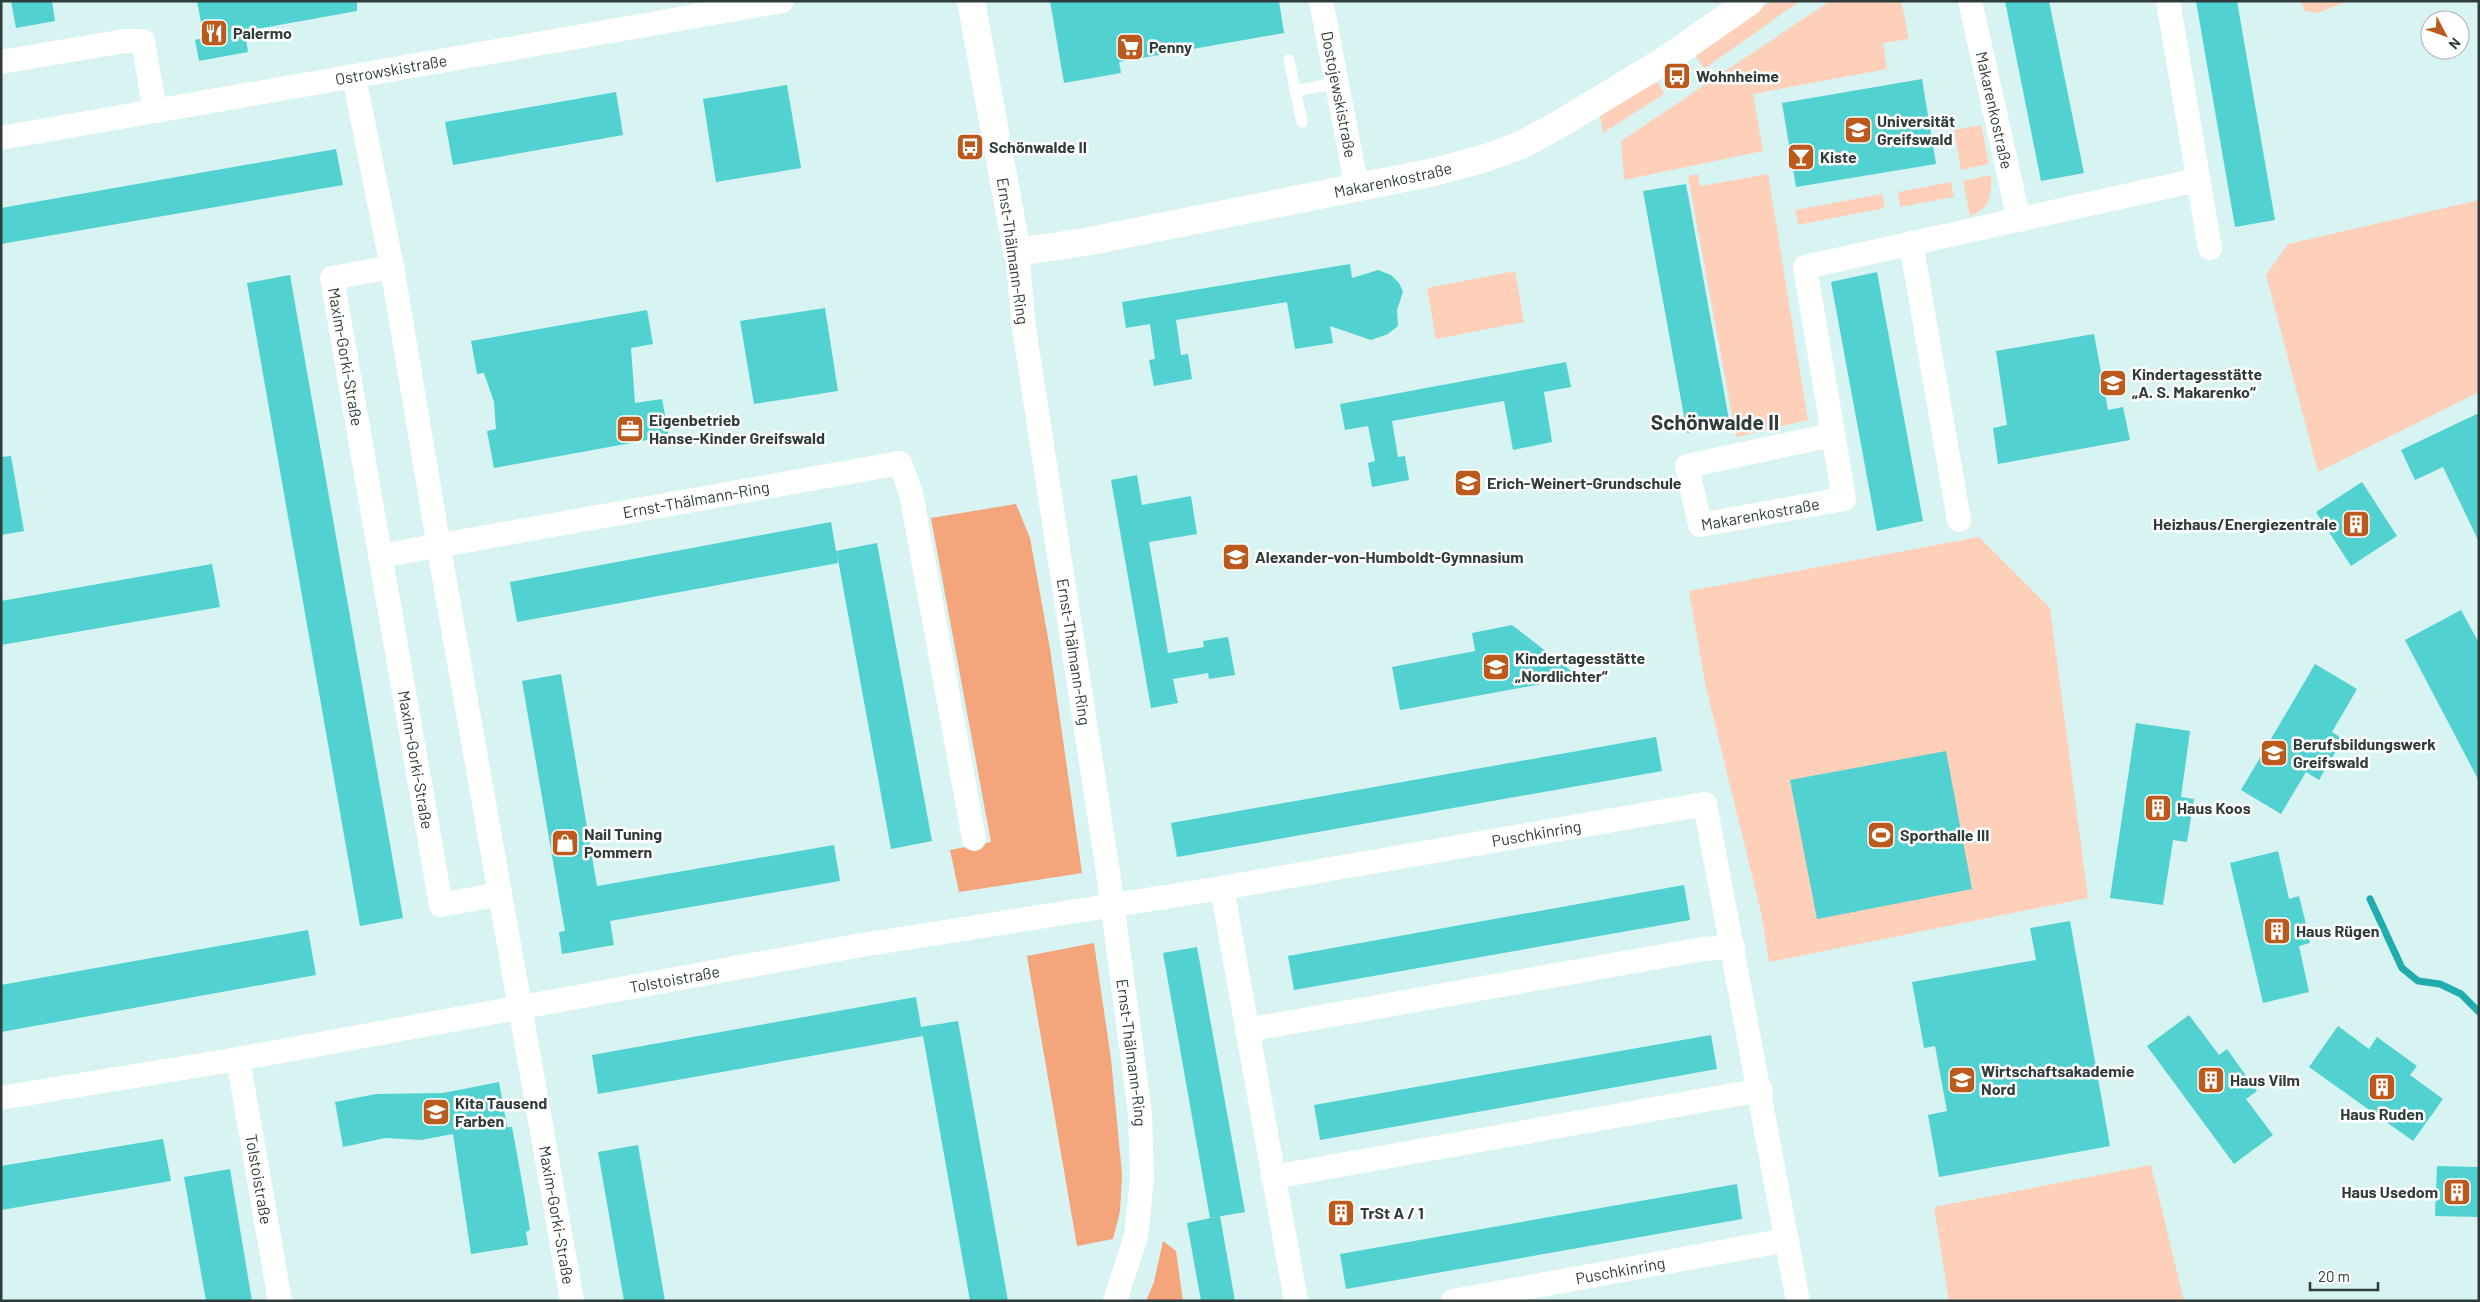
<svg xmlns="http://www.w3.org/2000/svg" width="2480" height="1302" viewBox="0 0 2480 1302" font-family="Barlow,sans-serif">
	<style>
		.green { fill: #fed0b9 }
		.forest { fill: #f5a57b }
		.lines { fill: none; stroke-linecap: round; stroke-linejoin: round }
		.stream { stroke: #1fadad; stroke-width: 7 }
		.building { fill: #52d1d1 }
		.service { stroke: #fff; stroke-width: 11 }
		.minor { stroke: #fff; stroke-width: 24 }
		.tertiary { stroke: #fff; stroke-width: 28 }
		.labels { text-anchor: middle; stroke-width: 5; stroke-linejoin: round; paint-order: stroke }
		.poi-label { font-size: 16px; font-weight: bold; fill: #303c3b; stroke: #fff; text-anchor: start }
		.street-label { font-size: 16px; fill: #303c3b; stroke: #fff }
		.district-label { font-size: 21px; font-weight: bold; fill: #303c3b; stroke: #fff }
	</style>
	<rect width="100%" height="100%" fill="#d7f3f2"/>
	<!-- green -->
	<g class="green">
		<polygon points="1771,1 1800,1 1704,69 1695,54"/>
		<polygon points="1830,1 1901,1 1909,39 1883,43 1887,69 1753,94 1763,151 1624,180 1621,141"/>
		<polygon points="2301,1 2348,1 2318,13 2305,11"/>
		<polygon points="1657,81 1664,94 1603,133 1600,116"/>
		<polygon points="1981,125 1989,164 1961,170 1954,130"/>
		<polygon points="1698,174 1700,186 1768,174 1808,420 1736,437 1688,176"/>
		<path d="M1991,175C1992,195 1990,209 1970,216L1963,181Z"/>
		<polygon points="1951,182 1954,197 1900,207 1898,192"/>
		<polygon points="1882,194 1885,208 1798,225 1795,210"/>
		<polygon points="2479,200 2479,392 2318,472 2266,275 2288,244"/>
		<polygon points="1515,271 1524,322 1436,339 1427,288"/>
		<polygon points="1979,537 2050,608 2088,898 1769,962 1761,912 1705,683 1689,591"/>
		<polygon points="2151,1165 2184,1301 1949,1301 1934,1207"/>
	</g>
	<!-- forest -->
	<g class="forest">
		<polygon points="1016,504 1030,538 1050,649 1082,873 959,892 950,850 991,842 931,518"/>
		<polygon points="1094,943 1111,1059 1122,1174 1120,1211 1113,1239 1077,1246 1027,956"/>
		<polygon points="1163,1241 1176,1251 1183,1301 1146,1301 1154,1282"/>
	</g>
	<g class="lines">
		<!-- stream -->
		<polyline class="stream" points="2370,899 2402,968 2418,981 2440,984 2461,994 2479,1012"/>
	</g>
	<!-- building -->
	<g class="building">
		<polygon points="11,1 52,1 55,21 16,28"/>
		<polygon points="197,1 357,1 357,11 245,31 248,52 199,61 195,40 204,38"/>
		<polygon points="1050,1 1279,1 1284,33 1119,62 1121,73 1064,83"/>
		<polygon points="2005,1 2049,1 2084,173 2041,181"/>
		<polygon points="2196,1 2237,1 2275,220 2235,227"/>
		<polygon points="1922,79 1936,164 1796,187 1782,103"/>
		<polygon points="787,85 801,168 716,182 703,99"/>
		<polygon points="616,92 623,135 453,165 445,122"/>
		<polygon points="336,149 343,185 1,244 1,208"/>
		<polygon points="1686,184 1730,425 1687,433 1643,191"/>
		<polygon points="1350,264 1352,278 1378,270 1391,275 1399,283 1403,292 1397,310 1398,326 1388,334 1371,340 1330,326 1333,343 1295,349 1287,302 1176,320 1181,355 1188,354 1192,379 1154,386 1149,360 1155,359 1150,324 1126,328 1122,302"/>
		<polygon points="1877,272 1923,521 1877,531 1831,282"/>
		<polygon points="290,275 403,918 360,926 247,283"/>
		<polygon points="825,308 838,391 754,404 740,321"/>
		<polygon points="647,310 653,344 631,348 635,403 662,399 669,436 494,468 487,431 496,429 494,402 484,373 477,374 471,341"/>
		<polygon points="2094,334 2108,410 2123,407 2130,440 1998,464 1993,428 2007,425 1996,351"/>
		<polygon points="1566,362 1571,387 1544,392 1552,442 1513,450 1504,401 1392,421 1398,457 1405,456 1409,480 1372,487 1368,463 1375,461 1368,426 1345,430 1340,404"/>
		<polygon points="2479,413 2479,542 2443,467 2415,480 2401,450"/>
		<polygon points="11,456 24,531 1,535 1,457"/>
		<polygon points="1137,475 1142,505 1191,496 1197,534 1149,542 1168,653 1204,647 1203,641 1228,637 1235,675 1209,679 1208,673 1173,679 1178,703 1151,708 1111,480"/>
		<polygon points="2362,482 2397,536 2351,566 2316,512"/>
		<polygon points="831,522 836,551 877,543 932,841 891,849 837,554 838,563 517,622 510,582"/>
		<polygon points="212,564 220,607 1,645 1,601"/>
		<polygon points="2461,610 2479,643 2479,781 2405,640"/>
		<polygon points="1512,625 1579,677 1400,710 1392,667 1475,651 1472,633"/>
		<polygon points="2315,664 2357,689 2332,732 2343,739 2319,780 2306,772 2281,814 2241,790"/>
		<polygon points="561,674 597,886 834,845 840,881 610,921 614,945 562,954 559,932 565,931 522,681"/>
		<polygon points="2136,723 2190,731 2181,797 2194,799 2191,817 2187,842 2173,840 2163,905 2110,898"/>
		<polygon points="1656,737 1662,771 1177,857 1171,823"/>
		<polygon points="1946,751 1972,889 1817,919 1790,780"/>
		<polygon points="2278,851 2289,899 2299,896 2305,920 2310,943 2299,946 2309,992 2263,1003 2230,863"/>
		<polygon points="1684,885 1690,920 1294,990 1288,956"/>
		<polygon points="2070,921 2110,1146 1939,1177 1928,1115 1947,1111 1935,1046 1924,1048 1912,982 2036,960 2030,928"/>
		<polygon points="308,930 316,975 1,1032 1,985"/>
		<polygon points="1197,947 1245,1212 1210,1218 1163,953"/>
		<polygon points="916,997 921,1027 958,1021 1008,1301 970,1301 923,1036 598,1094 592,1055"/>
		<polygon points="2189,1015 2219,1055 2227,1049 2257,1091 2246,1099 2273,1135 2234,1164 2147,1046"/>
		<polygon points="2338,1026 2369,1049 2377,1037 2417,1066 2410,1075 2443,1099 2413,1141 2309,1067"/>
		<polygon points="1711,1035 1717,1069 1320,1140 1314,1105"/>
		<polygon points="499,1082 507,1127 512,1127 522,1182 530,1230 526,1232 528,1245 471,1254 453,1134 421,1140 385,1138 343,1147 335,1102 376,1094 443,1093"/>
		<polygon points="163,1139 171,1181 1,1210 1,1166"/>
		<polygon points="638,1145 665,1301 624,1301 608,1209 598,1152"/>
		<polygon points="2437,1166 2479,1167 2479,1217 2435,1216"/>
		<polygon points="230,1169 252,1301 206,1301 184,1177"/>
		<polygon points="1737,1184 1742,1219 1346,1289 1340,1254"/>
		<polygon points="1220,1216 1235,1301 1201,1301 1187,1223"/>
	</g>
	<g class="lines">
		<!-- service -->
		<g class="service">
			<polyline points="1289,60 1302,122"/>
			<polyline points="1295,91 1338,83"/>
		</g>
		<!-- minor -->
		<g class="minor">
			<path id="s1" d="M1321,1L1357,188"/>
			<path id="s2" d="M1970,1L2019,220"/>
			<polyline points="2168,1 2210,248"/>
			<polyline points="1,62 125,41 143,41 155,111"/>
			<path id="s3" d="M354,77L392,267L444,577L572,1301"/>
			<path id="s4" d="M1,138L782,1"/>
			<polyline points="1911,243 1959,520"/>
			<path id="s5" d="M1017,252L1024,328L1108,872L1140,1113L1142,1179L1136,1236L1115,1301"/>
			<path id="s6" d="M392,267L332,278L441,905L500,894"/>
			<path id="s7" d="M1832,435L1687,466L1700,525L1844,499L1805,267L2197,180"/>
			<path id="s8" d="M380,556L900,463L911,493L974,839"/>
			<path id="s9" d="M1222,888L1705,804L1798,1301"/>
			<polyline points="1247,1030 1703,949 1733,947"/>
			<path id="s10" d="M238,1059L280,1301"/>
			<path id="s11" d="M1,1098L238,1059L856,946L1222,888L1296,1301"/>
			<polyline points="1273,1177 1761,1090"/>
			<path id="s12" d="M1453,1301L1787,1240"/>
		</g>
		<!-- tertiary -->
		<path class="tertiary" id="s13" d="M971,1L1017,252L1085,242L1434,172L1486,158L1523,144L1558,125L1664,61L1750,1"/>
	</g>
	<!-- icons -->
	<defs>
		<g id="restaurant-square" transform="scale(1.4375)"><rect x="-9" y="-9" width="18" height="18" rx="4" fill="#bc5a1d" stroke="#fff"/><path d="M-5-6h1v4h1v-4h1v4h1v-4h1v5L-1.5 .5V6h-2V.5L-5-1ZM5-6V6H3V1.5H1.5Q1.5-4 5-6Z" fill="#fff"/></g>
		<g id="supermarket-square" transform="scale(1.4375)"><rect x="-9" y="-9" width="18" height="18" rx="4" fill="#bc5a1d" stroke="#fff"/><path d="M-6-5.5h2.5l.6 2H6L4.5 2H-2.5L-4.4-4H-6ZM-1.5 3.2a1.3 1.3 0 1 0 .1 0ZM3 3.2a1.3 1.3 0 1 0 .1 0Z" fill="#fff"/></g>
		<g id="bus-square" transform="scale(1.4375)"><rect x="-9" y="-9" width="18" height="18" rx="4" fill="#bc5a1d" stroke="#fff"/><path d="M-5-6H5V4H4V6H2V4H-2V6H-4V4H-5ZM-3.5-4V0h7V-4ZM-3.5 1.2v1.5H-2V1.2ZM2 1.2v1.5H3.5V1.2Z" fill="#fff"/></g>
		<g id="university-square" transform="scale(1.4375)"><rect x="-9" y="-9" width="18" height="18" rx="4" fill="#bc5a1d" stroke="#fff"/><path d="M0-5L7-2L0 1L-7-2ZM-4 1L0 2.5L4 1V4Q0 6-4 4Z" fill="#fff"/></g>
		<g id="bar-square" transform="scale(1.4375)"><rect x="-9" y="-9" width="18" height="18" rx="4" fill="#bc5a1d" stroke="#fff"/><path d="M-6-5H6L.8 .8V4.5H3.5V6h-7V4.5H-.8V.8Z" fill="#fff"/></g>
		<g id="school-square" transform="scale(1.4375)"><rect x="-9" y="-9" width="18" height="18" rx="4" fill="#bc5a1d" stroke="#fff"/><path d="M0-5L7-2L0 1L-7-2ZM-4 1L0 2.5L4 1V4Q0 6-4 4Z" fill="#fff"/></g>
		<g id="office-square" transform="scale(1.4375)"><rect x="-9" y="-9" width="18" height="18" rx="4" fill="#bc5a1d" stroke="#fff"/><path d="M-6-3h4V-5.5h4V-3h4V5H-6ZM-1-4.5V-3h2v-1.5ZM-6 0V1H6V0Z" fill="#fff"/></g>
		<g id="building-square" transform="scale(1.4375)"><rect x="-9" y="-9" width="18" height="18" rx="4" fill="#bc5a1d" stroke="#fff"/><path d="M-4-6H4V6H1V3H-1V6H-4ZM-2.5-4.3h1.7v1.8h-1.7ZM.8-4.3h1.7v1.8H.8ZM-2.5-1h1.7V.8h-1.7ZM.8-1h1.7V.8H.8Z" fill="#fff"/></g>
		<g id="stadium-square" transform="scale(1.4375)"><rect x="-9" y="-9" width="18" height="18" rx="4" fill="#bc5a1d" stroke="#fff"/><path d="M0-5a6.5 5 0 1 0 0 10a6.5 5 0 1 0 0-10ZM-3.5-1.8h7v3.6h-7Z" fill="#fff"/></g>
		<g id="shop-square" transform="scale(1.4375)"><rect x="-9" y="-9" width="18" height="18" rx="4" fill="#bc5a1d" stroke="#fff"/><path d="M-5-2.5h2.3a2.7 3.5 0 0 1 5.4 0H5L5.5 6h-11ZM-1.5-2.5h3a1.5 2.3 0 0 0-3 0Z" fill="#fff"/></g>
	</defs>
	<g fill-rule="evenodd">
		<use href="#restaurant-square" x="214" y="33"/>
		<use href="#supermarket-square" x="1130" y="47"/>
		<use href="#bus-square" x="1677" y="76"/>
		<use href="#university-square" x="1858" y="130"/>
		<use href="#bus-square" x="970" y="147"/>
		<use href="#bar-square" x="1801" y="157"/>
		<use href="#school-square" x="2113" y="383"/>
		<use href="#office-square" x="630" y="429"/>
		<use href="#school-square" x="1468" y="483"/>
		<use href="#building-square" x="2356" y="524"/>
		<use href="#school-square" x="1236" y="557"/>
		<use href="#school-square" x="1496" y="667"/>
		<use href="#university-square" x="2274" y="753"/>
		<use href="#building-square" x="2158" y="808"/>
		<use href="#stadium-square" x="1881" y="835"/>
		<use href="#shop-square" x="565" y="843"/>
		<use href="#building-square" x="2277" y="931"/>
		<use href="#university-square" x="1962" y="1080"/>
		<use href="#building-square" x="2211" y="1080"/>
		<use href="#building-square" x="2382" y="1087"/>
		<use href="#school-square" x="436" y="1112"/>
		<use href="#building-square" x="2457" y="1192"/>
		<use href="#building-square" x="1341" y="1213"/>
	</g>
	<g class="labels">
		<!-- poi labels -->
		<g class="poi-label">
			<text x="233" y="39">Palermo</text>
			<text x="1149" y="53">Penny</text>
			<text x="1696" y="82">Wohnheime</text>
			<text x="1877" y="127">Universität<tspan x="1877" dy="18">Greifswald</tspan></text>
			<text x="989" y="153">Schönwalde II</text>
			<text x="1820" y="163">Kiste</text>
			<text x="2132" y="380">Kindertagesstätte<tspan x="2132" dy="18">„A. S. Makarenko“</tspan></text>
			<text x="649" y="426">Eigenbetrieb<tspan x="649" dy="18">Hanse-Kinder Greifswald</tspan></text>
			<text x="1487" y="489">Erich-Weinert-Grundschule</text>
			<text x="2337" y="530" text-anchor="end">Heizhaus/Energiezentrale</text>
			<text x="1255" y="563">Alexander-von-Humboldt-Gymnasium</text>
			<text x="1515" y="664">Kindertagesstätte<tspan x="1515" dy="18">„Nordlichter“</tspan></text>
			<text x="2293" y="750">Berufsbildungswerk<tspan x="2293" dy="18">Greifswald</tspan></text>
			<text x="2177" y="814">Haus Koos</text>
			<text x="584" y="840">Nail Tuning<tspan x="584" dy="18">Pommern</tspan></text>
			<text x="1900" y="841">Sporthalle III</text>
			<text x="2296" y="937">Haus Rügen</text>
			<text x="1981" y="1077">Wirtschaftsakademie<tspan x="1981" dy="18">Nord</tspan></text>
			<text x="2230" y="1086">Haus Vilm</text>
			<text x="455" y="1109">Kita Tausend<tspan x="455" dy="18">Farben</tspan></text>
			<text x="2382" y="1120" text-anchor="middle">Haus Ruden</text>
			<text x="2438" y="1198" text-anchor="end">Haus Usedom</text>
			<text x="1360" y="1219">TrSt A / 1</text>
		</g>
		<!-- street labels -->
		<g class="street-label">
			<text dy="6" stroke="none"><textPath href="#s4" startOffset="396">Ostrowskistraße</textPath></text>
			<text dy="6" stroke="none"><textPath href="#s1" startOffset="95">Dostojewskistraße</textPath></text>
			<text dy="6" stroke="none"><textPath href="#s2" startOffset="112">Makarenkostraße</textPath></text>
			<text dy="6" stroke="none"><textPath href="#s13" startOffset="638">Makarenkostraße</textPath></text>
			<text transform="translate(1013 251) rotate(82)" y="6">Ernst-Thälmann-Ring</text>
			<text dy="6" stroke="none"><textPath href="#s6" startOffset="141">Maxim-Gorki-Straße</textPath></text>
			<text dy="6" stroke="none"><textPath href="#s8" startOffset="321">Ernst-Thälmann-Ring</textPath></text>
			<text dy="6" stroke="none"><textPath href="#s7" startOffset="270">Makarenkostraße</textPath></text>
			<text dy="6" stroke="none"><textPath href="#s5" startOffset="404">Ernst-Thälmann-Ring</textPath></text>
			<text dy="6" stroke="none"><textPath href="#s6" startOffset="550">Maxim-Gorki-Straße</textPath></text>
			<text dy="6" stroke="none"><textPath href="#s9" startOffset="319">Puschkinring</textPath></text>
			<text dy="6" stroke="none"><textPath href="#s11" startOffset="684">Tolstoistraße</textPath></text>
			<text dy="6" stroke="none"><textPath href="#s5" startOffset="809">Ernst-Thälmann-Ring</textPath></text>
			<text dy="6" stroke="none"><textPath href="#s10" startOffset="122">Tolstoistraße</textPath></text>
			<text dy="6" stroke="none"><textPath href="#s3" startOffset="1156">Maxim-Gorki-Straße</textPath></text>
			<text dy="6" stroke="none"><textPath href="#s12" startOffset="170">Puschkinring</textPath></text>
		</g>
		<!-- district labels -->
		<g class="district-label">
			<text x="1715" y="430">Schönwalde II</text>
		</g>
	</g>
	<!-- border -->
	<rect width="2480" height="1302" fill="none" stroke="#303c3b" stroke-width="5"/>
	<!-- north arrow -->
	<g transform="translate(2445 35) rotate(131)"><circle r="24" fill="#ffffff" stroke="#acb1b1"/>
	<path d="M0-4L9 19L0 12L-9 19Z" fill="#bc5a1d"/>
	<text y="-8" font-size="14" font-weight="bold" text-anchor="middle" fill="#303c3b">N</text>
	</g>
	<!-- scale -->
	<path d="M2310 1282v8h68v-8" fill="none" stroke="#303c3b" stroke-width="2.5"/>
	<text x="2318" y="1282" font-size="15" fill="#303c3b" stroke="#ffffff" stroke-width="4" paint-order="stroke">20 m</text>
</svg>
